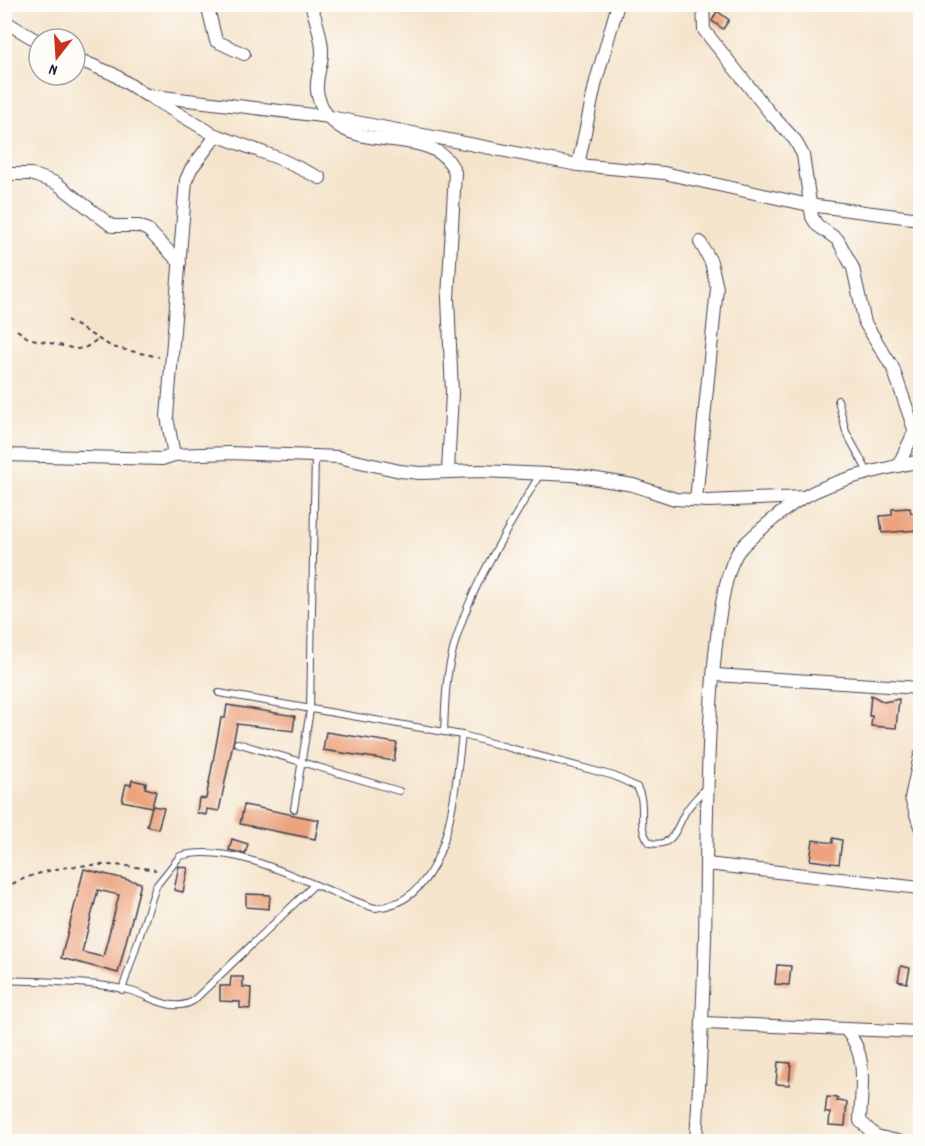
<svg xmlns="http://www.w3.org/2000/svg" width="925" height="1146" viewBox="0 0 925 1146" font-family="Dekko,sans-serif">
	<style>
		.building { fill: #eca37e; fill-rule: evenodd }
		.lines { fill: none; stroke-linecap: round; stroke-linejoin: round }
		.lane-casing { stroke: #423f51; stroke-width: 8 }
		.street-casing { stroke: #423f51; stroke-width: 14 }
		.path { stroke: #423f51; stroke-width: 2; stroke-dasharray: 4.5 4.5; stroke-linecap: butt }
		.lane { stroke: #fff; stroke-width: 6 }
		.street { stroke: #fff; stroke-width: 12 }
	</style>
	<rect width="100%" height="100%" fill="#fdfcf7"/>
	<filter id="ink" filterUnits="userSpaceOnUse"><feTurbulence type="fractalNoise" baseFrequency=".0167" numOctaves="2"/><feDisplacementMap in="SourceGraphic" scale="12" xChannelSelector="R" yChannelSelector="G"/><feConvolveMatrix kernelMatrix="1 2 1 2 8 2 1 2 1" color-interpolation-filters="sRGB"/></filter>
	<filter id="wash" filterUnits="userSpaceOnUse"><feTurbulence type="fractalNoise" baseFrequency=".008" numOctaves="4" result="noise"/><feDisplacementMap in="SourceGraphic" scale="24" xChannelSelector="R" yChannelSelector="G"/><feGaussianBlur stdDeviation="1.35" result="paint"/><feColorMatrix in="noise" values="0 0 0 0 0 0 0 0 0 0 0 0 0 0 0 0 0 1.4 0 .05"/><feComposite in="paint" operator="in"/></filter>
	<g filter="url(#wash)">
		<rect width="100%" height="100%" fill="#f5e4cc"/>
		<g id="blocks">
			<!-- building -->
			<g class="building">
				<polygon points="717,11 729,20 723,29 712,21"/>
				<polygon points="910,508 911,513 921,513 918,530 882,533 880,516 892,515 892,509"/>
				<polygon points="871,695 884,702 899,699 896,728 871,726 872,716 869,716"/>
				<polygon points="227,705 295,716 293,731 237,724 219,811 207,809 206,815 197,813 199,798 206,799 221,718 225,718"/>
				<polygon points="326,732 397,743 394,761 323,750"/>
				<polygon points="132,780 146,783 145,788 156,791 152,807 122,801 126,784 131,785"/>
				<polygon points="244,805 319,820 315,839 240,824"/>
				<polygon points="152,806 164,808 158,829 147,826"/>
				<polygon points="833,838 842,840 839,864 810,860 813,840 833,843"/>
				<polygon points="232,839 248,844 245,854 229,850"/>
				<polygon points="179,866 188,868 183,892 174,890"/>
				<path d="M84,869L141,883L118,973L61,958ZM98,890L119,895L103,957L82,952Z"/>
				<polygon points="246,894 270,895 269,909 246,907"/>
				<polygon points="777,965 791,966 789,985 775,984"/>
				<polygon points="901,966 910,968 907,983 898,981"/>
				<polygon points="231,977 243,977 243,987 251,988 250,1009 240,1008 240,1002 220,1001 220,986 230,986"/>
				<polygon points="778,1062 791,1063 789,1085 776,1084"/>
				<polygon points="827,1097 838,1098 837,1101 847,1102 845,1126 829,1125 830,1113 825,1113"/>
			</g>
		</g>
	</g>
	<g filter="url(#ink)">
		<use href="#blocks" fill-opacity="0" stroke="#423f51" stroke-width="1.5"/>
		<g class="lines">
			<!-- lane casing -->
			<g class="lane-casing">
				<g id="lane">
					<polyline points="838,400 846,432 869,474"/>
					<path d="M219,693L462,735L614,776L637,787C648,806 635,825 650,843C674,848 676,828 686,811C691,803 699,796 705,788"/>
					<path d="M444,732C445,711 445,689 449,668C462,598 505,534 540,474"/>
					<polyline points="237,743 399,791"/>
					<polyline points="294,809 310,710 315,456"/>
					<path d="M4,980C44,982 93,981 131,991C152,997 172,1013 193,1001L314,885"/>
					<path d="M122,990L156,886L180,856C240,840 318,891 375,908C451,902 454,792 462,735"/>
				</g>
			</g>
			<!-- street casing -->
			<g class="street-casing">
				<g id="street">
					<polyline points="207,4 216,41 244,54"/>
					<path d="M311,4C315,19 323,39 322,55C321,68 314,82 318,96C337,165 432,117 455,172L448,298L452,393L448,471"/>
					<polyline points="703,4 704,30 770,113 795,140 803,155 812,217 817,225 838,240 853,268 865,323 893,368 914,429"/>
					<polyline points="4,21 39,42"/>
					<polyline points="75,58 113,74 146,95 330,117 578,165 664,173 809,205 920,219"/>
					<polyline points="152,98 213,134 278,158 320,178"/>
					<polyline points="578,165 596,81 618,4"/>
					<polyline points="4,174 31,174 56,183 112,226 139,226 148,230 180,263"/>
					<polyline points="4,455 162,459 174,455 229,453 315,456 338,457 400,471 420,473 480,471 573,475 633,485 675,499 708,501 804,497"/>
					<polyline points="174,455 167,417 186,180 191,169 216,136"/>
					<polyline points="898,466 920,420"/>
					<polyline points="696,500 717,288 711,262 700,242"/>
					<polyline points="715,675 920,688"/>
					<polyline points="920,756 911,798 920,827"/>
					<polyline points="707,864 920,888"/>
					<polyline points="703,1023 920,1032"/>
					<path d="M846,1030C869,1056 861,1088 860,1121L876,1136L902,1142"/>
					<path d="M696,1142C700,1074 703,1006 705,938C707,870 703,589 741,548C752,536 789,505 804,497C838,478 883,469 920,461"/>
				</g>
			</g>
			<!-- path -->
			<g class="path">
				<polyline points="67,320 112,347 159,357"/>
				<polyline points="17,330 28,338 76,349 85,348 98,339"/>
				<path d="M4,888C52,862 104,861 156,870"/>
			</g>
			<!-- lane -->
			<use href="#lane" class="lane"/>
			<!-- street -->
			<use href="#street" class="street"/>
		</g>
	</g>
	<!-- margin -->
	<rect width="925" height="1146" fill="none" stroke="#fdfcf7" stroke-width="24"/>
	<!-- north arrow -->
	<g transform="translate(57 57) rotate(197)"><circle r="28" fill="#fdfcf7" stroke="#a5a5ac" stroke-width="1.5"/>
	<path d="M0-4.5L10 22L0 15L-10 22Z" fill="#c8321e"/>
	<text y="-9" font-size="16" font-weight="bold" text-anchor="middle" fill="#22223b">N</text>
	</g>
</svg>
